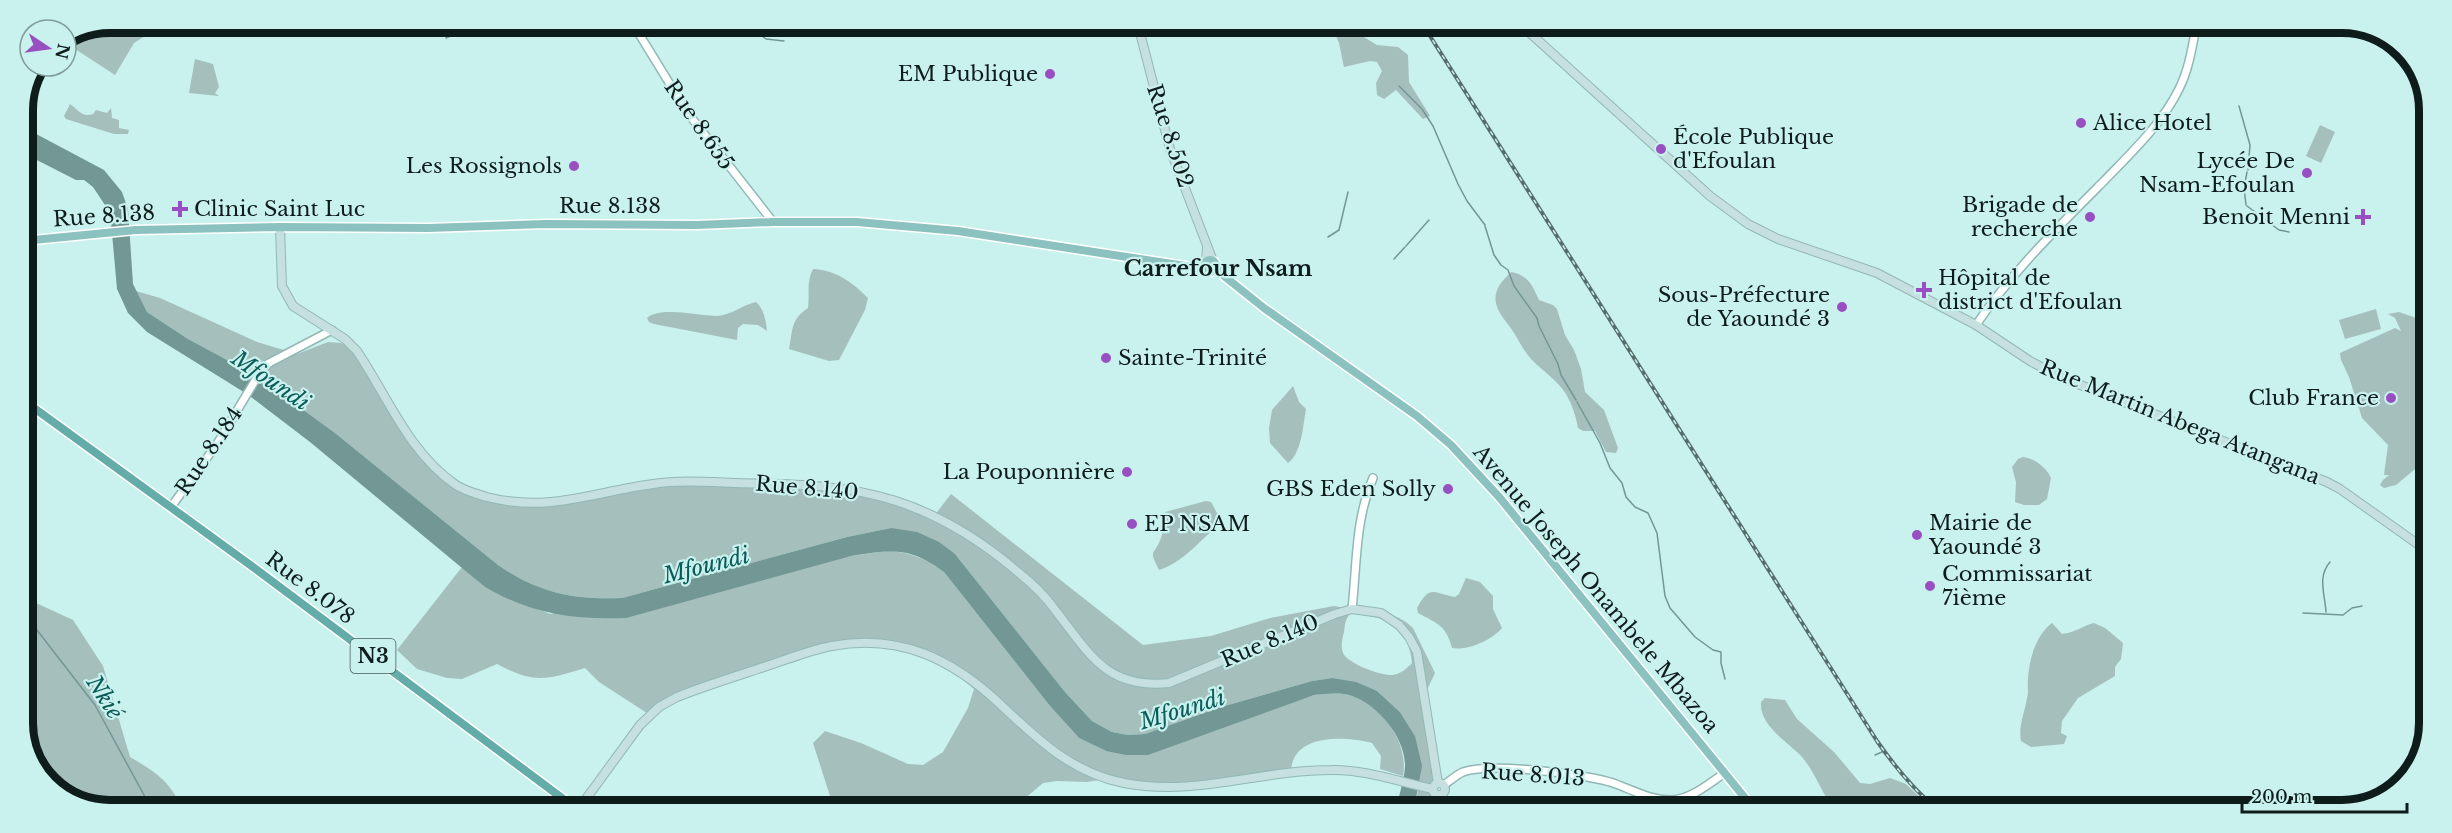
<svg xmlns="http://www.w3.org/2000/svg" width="2452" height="833" viewBox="0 0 2452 833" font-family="'Libre Baskerville',serif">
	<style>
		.green { fill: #a5bfbd; fill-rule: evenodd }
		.water { fill: #729794 }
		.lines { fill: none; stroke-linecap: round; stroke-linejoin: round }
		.stream { stroke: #729794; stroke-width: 1.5 }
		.tertiary-casing { stroke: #92b8b5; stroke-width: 10 }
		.secondary-casing { stroke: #92b8b5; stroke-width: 10 }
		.primary-casing { stroke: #fff; stroke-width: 11 }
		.trunk-casing { stroke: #fff; stroke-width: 11 }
		.tertiary { stroke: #fff; stroke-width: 7 }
		.secondary { stroke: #c5e0de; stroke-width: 8 }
		.primary { stroke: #8bc1be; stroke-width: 8 }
		.trunk { stroke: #64aca8; stroke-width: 8 }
		.rail-casing { stroke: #556e6c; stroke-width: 4 }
		.rail { stroke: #c9f1ee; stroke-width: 1.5; stroke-dasharray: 4.5; stroke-linecap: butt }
		.poi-dot { fill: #984fc2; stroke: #c9f1ee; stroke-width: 2 }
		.labels { text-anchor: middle; stroke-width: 4.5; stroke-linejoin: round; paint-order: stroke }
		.shield { fill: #c9f1ee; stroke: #465d5b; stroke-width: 1.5 }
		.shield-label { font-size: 20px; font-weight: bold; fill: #0e1d1c }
		.poi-label { font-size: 21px; fill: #0e1d1c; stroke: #c9f1ee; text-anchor: end }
		.street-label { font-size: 21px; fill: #0e1d1c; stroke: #c9f1ee }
		.neighbourhood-label { font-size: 22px; font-weight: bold; fill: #0e1d1c; stroke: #c9f1ee }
		.water-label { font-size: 22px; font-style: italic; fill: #0b5c59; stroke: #c9f1ee }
		.rim { fill: none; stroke: #0e1d1c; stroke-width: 8 }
	</style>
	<rect width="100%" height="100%" fill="#c9f1ee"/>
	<!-- green -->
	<g class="green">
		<polygon points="110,23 143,23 157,25 158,28 134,43 115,75 66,43 66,40"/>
		<polygon points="1349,28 1377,45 1398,47 1408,55 1409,82 1430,116 1423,119 1396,90 1384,99 1377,95 1376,83 1382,71 1377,62 1370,61 1344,67 1339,43 1335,34 1337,30"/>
		<polygon points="195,59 213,64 219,87 215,93 219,96 189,93"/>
		<path d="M70,104C78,109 81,118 93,114L96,110L107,113L111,108L112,118L119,120V128L129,130L128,134H114L66,119L64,116Z"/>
		<polygon points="2320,125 2335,132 2321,163 2306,156"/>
		<path d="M813,269C836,270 852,282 868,298L865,310L839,360L829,361L789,349C793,330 790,320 808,308C810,293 806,283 813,269Z"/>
		<path d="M1511,272C1528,275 1532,285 1539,300L1553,305L1557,309L1565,335L1574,350L1581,369L1585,392L1604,410L1618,448L1616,453L1606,452L1595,431H1583L1578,428C1576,417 1572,404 1566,394C1557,380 1544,372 1533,361C1522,350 1517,335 1507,323C1491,303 1491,291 1511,272Z"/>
		<path d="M136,291L160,298L257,342L297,354L328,342L341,343L357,351L418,450L458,487L525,504L654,484L852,489L934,516L951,494L1143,645L1211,636L1270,618L1334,606L1397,617L1406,622L1413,628L1435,673L1424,696L1439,800L1435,809H1414L1419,786L1415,736L1400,712L1377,691L1332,678L1312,681L1221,707L1145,734L1128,735L1112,732L1092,721L1065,692L955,554L891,528L847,537L622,598C574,600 539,593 498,565L335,433L257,376L188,339L147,312ZM1350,614C1384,615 1409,626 1412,663C1406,669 1401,674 1392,675C1379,675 1352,665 1344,655C1340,648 1342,639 1344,632C1345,625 1345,619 1350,614Z"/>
		<path d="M756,302C764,309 766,321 767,331L758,325L743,324L738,328L737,340L654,324L649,322L647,318C661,306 698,316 717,316C732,315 742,305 756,302Z"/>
		<polygon points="2376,309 2381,329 2345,339 2339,320"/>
		<polygon points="2399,312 2428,322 2427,459 2396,485 2384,488 2380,485 2383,480 2389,475 2384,475 2388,445 2362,418 2349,377 2341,360 2340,353 2395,328 2401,331 2395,318 2388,314"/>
		<path d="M1293,386L1299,402L1306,409C1303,425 1302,453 1288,463L1270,443L1269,428L1272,410Z"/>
		<path d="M2023,457C2034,458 2047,468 2051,478L2047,499L2039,505H2024L2015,502L2016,482L2012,467L2018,459Z"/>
		<path d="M1206,501L1211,502L1222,522C1202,538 1183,563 1159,570C1148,548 1154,557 1161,538C1164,530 1164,520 1165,512Z"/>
		<path d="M887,551C910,552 925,558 944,572L1050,706L1079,738L1106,751L1314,695C1327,694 1340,692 1352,696C1383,707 1409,743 1403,776L1380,769L1381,756L1372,743C1345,736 1291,733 1291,773L1194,788L1105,779L1087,782L1057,781L1043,783L1023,800L1017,808L836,807L830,796L813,743L825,731L861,743L908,764L923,765L943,752L968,708L974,689C934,650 869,638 816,653C809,655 802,660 795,662C764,670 732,675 703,687C685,694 667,705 650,715L599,682L585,668C546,680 534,684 497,664L462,679L447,678L417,669L397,650L462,567L485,587L550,614L851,556Z"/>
		<path d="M1466,578L1480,582L1493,596V609L1502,628C1492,640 1468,651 1452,648C1446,625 1438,624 1418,613L1417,608C1430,585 1431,592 1455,597L1459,594Z"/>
		<path d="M23,597L73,620L103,666L130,757C155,772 168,779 181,806H82L41,777L23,729Z"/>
		<path d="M2052,623L2062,634C2075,633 2082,626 2094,623L2105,628L2123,643L2121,659L2115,667V676L2078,698L2062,721L2061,733L2067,736L2064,744L2031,747L2021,741C2018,726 2025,712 2027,698C2029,692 2027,685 2028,679C2029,659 2036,635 2052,623Z"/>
		<path d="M1765,698L1785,700L1797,719L1834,752L1860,783L1870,784L1890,778L1906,784L1933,810L1835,809C1823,797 1816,773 1802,757C1788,742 1759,726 1761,702Z"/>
	</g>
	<!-- water -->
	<path class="water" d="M23,127L104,170L122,192L128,209L133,284L147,312L188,339L257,376L335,433L498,565C539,593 574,600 622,598L847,537L891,528L917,532L939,542L955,554L1065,692L1092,721L1112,732L1128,735L1145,734L1221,707L1312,681L1332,678L1356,682L1377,691L1400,712L1415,736L1422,766L1414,809H1396C1399,795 1404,781 1405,767C1406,738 1378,705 1352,696C1340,692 1327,694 1314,695L1148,755H1126L1106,751L1079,738L1050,706L944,572C908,546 892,550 851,556L626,618C572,620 532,614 485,587L310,442L247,394L147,332L128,313L117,289L111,222L107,208L93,187L84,180H76L23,153Z"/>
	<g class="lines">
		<!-- stream -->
		<g class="stream">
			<polyline points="747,24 766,39 784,41"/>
			<polyline points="446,38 464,30"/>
			<polyline points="1399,86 1422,109 1433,126 1458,184 1467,201 1485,225"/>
			<polyline points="2239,106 2250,145 2248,170"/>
			<polyline points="2246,205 2244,188 2247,172"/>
			<polyline points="2247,206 2279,230 2289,232"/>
			<polyline points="1485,226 1494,255 1501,265 1508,270 1514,286 1537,318 1539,326 1558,364 1561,375 1576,400"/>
			<polyline points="1328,237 1339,230 1348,192"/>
			<polyline points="1406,246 1429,220"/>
			<polyline points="1394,259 1405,247"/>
			<polyline points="1577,402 1600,443 1610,468 1622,483 1626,497 1635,507 1648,513 1657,533 1665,596 1670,608 1695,637 1713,650 1721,652 1721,663 1725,679"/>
			<polyline points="23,612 95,705 150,806"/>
			<path d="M2326,612C2325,594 2317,577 2330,562"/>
			<polyline points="2303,613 2343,615 2352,608 2362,606"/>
			<polyline points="1875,755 1882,752"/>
			<polyline points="1046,803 1048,808"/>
		</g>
		<!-- tertiary casing -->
		<g class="tertiary-casing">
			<g id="tertiary">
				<polyline points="633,24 687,112 773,222"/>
				<path d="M1976,325C2012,272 2059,226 2104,181C2131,153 2162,124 2179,89C2189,69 2192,48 2196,27"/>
				<polyline points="171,507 217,444 262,369 269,363 332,330"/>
				<path d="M1352,609C1357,564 1355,520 1373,478"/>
				<path d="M1444,785C1450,781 1456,775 1463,772C1491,762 1580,774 1610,782C1629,788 1651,801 1672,800C1692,799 1709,783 1725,773"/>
			</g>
		</g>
		<!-- secondary casing -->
		<g class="secondary-casing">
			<g id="secondary">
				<polyline points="1138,25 1170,149 1213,261"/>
				<polyline points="1521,25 1710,196 1748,224 1778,239 1877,273 1976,325 2030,361 2060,377 2327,482 2340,489 2426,550"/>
				<path d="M280,227L282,286L293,306L345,339L357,351C388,397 409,453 456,485C465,491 477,494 487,497C549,513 593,492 653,484C679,480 708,482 734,483C790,484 843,484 896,501C942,516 983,542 1019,573C1033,584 1046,597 1056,611C1090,655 1107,689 1169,683L1335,614L1352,609L1381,613L1399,625L1409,637L1417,652L1438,783"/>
				<polyline points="1206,262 1207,247"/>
				<circle cx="1439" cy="789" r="6"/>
				<path d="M580,807L640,725L659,707L677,697C707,685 737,676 767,666C788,659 810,650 832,646C899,633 952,659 1000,704C1037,739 1072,773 1124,783C1196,797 1259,770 1331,770C1364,769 1400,782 1433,789"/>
				<polyline points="1430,809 1436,795"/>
			</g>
		</g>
		<!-- primary casing -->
		<g class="primary-casing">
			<g id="primary">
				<polyline points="23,241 136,230 280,227 428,228 546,224 697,225 773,222 857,222 958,231 1205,269"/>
				<circle cx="1210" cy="266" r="6"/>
				<polyline points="1216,265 1224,276 1264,308 1417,416 1451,445 1500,498 1754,809"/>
			</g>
		</g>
		<!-- trunk casing -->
		<g class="trunk-casing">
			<polyline id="trunk" points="23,400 253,567 574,807"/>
		</g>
		<!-- tertiary -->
		<use href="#tertiary" class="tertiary"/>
		<!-- secondary -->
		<use href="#secondary" class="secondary"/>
		<!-- primary -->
		<use href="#primary" class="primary"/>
		<!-- trunk -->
		<use href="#trunk" class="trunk"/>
		<!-- rail casing -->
		<g class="rail-casing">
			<path id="rail" d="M1423,25L1877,741C1895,767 1914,790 1938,810"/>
		</g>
		<!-- rail -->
		<use href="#rail" class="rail"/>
	</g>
	<!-- markers -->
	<g class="poi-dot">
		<circle cx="1050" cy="74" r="6"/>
		<circle cx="2081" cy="123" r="6"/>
		<circle cx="1661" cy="149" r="6"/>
		<circle cx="574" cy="166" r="6"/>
		<circle cx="2307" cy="173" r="6"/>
		<path d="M177 200h6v6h6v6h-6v6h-6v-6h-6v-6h6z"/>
		<circle cx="2090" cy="217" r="6"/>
		<path d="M2360 208h6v6h6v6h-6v6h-6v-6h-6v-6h6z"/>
		<path d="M1921 281h6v6h6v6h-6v6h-6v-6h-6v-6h6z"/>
		<circle cx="1842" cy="307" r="6"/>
		<circle cx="1106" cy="358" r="6"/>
		<circle cx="2391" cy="398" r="6"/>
		<circle cx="1127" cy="472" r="6"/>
		<circle cx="1448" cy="489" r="6"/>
		<circle cx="1132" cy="524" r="6"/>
		<circle cx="1917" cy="535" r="6"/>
		<circle cx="1930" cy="586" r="6"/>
	</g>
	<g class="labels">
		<!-- shield labels -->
		<rect class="shield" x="350.5" y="639" width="45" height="34" rx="4.5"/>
		<g class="shield-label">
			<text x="373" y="663">N3</text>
		</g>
		<!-- poi labels -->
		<g class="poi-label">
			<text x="1038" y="81">EM Publique</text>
			<text x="2093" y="130" text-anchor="start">Alice Hotel</text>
			<text x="1673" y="144" text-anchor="start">École Publique<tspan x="1673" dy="24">d'Efoulan</tspan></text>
			<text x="2295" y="168">Lycée De<tspan x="2295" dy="24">Nsam-Efoulan</tspan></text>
			<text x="562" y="173">Les Rossignols</text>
			<text x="2078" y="212">Brigade de<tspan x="2078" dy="24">recherche</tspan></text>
			<text x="194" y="216" text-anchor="start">Clinic Saint Luc</text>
			<text x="2350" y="224">Benoit Menni</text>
			<text x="1938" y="285" text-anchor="start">Hôpital de<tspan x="1938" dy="24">district d'Efoulan</tspan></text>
			<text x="1830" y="302">Sous-Préfecture<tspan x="1830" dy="24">de Yaoundé 3</tspan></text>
			<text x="1118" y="365" text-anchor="start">Sainte-Trinité</text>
			<text x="2379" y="405">Club France</text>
			<text x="1115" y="479">La Pouponnière</text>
			<text x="1436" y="496">GBS Eden Solly</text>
			<text x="1929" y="530" text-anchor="start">Mairie de<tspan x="1929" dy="24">Yaoundé 3</tspan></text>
			<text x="1144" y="531" text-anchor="start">EP NSAM</text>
			<text x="1942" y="581" text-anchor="start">Commissariat<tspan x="1942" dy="24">7ième</tspan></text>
		</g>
		<!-- street labels -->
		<g class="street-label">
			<text transform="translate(699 125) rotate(55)" y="7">Rue 8.655</text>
			<text transform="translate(1170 136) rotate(72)" y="7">Rue 8.502</text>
			<text x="610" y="213">Rue 8.138</text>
			<text transform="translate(104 216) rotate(-4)" y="7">Rue 8.138</text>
			<text transform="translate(2180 422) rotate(22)" y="7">Rue Martin Abega Atangana</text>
			<text transform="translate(209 451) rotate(-56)" y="7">Rue 8.184</text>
			<text transform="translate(807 488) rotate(5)" y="7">Rue 8.140</text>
			<text transform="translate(310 588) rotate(37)" y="7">Rue 8.078</text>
			<text transform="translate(1596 589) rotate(50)" y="7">Avenue Joseph Onambele Mbazoa</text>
			<text transform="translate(1270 641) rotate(-23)" y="7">Rue 8.140</text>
			<text transform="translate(1533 775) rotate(4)" y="7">Rue 8.013</text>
		</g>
		<!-- neighbourhood labels -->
		<g class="neighbourhood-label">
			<text x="1218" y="276">Carrefour Nsam</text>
		</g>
		<!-- water labels -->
		<g class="water-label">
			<text transform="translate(271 380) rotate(34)" y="8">Mfoundi</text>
			<text transform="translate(706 565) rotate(-14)" y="8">Mfoundi</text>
			<text transform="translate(105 697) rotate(57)" y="8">Nkié</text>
			<text transform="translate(1182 709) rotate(-17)" y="8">Mfoundi</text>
		</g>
	</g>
	<!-- crop -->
	<path d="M0 0H2452V833H0ZM110 33H2342A77 77 0 0 1 2419 110V723A77 77 0 0 1 2342 800H110A77 77 0 0 1 33 723V110A77 77 0 0 1 110 33Z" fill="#c9f1ee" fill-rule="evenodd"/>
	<path class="rim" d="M110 33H2342A77 77 0 0 1 2419 110V723A77 77 0 0 1 2342 800H110A77 77 0 0 1 33 723V110A77 77 0 0 1 110 33Z"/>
	<!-- north arrow -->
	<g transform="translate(48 48) rotate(103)"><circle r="28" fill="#c9f1ee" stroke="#7e9c9a" stroke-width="1.5"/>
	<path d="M0-4.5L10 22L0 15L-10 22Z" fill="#984fc2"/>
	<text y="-9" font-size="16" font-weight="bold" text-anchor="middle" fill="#0e1d1c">N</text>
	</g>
	<!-- scale -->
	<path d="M2242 803v9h165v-9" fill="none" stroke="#0e1d1c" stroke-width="3"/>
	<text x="2251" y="803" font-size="18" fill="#0e1d1c" stroke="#c9f1ee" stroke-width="4.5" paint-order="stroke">200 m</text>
</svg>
